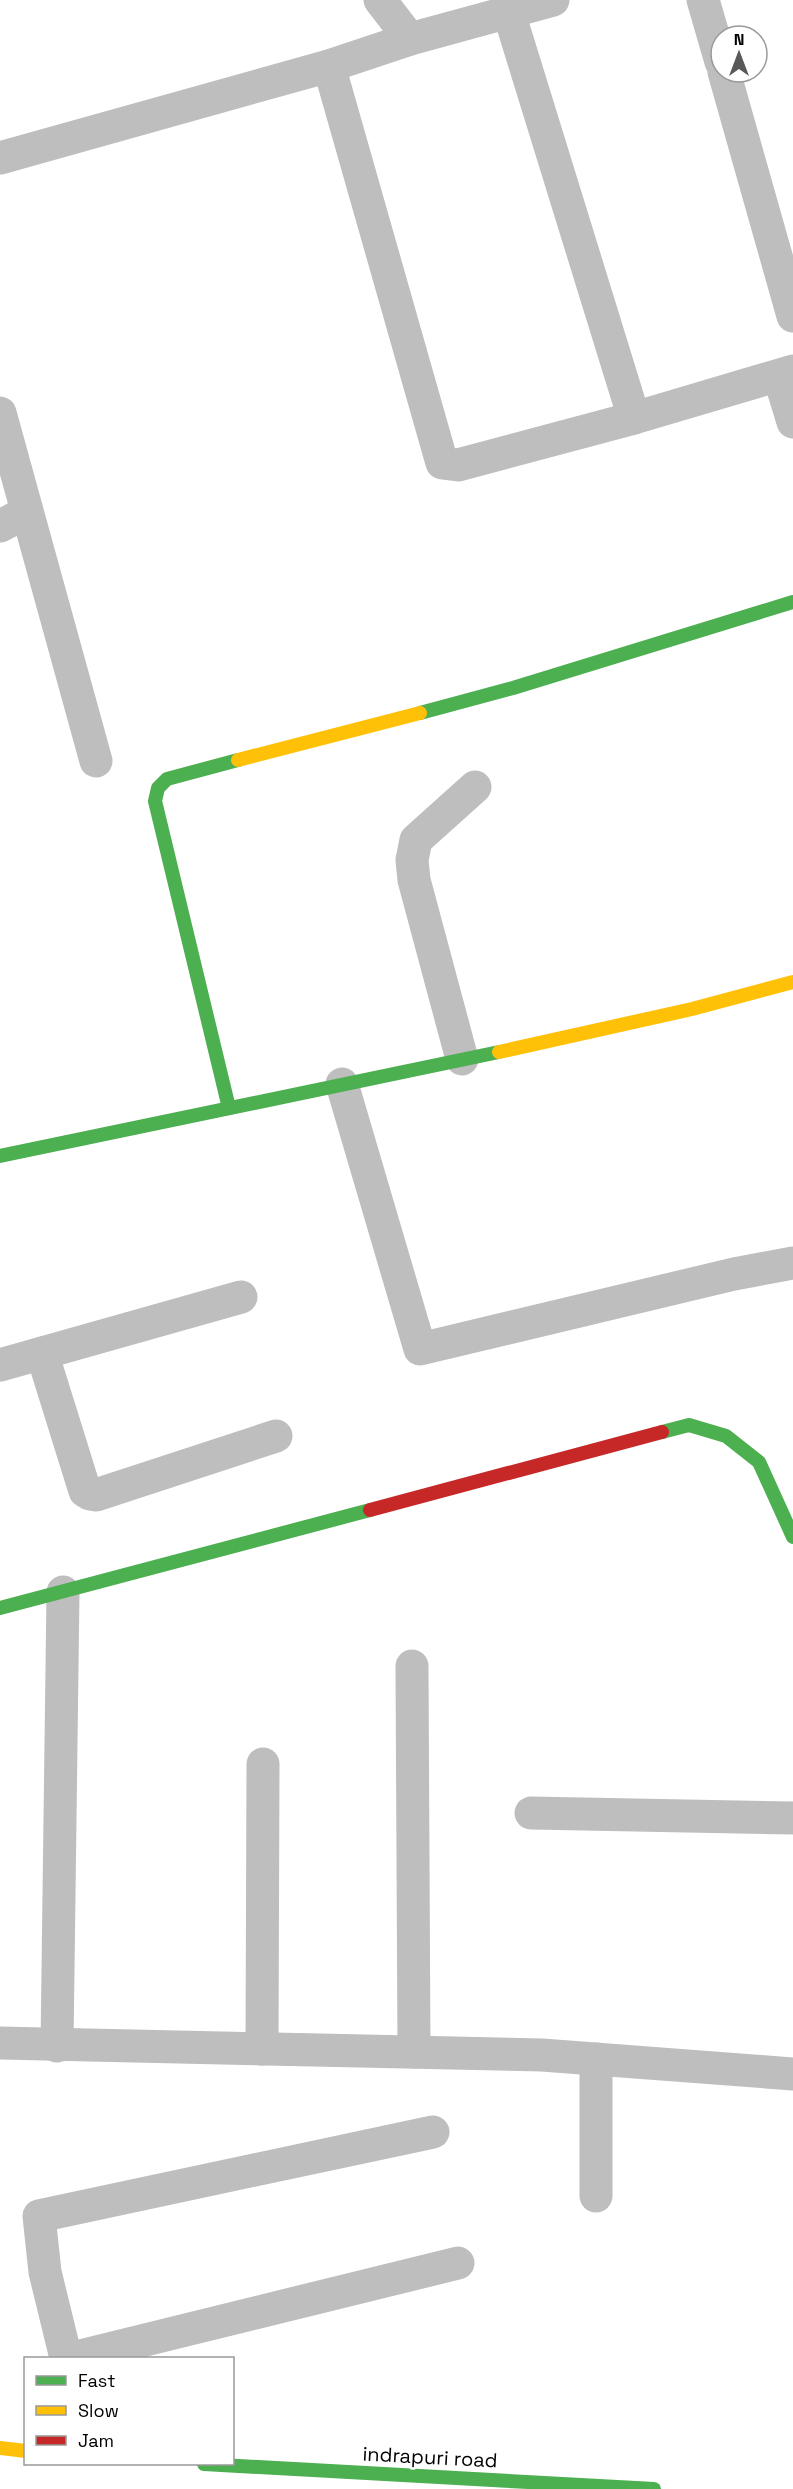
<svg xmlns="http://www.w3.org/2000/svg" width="793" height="2489" viewBox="0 0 793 2489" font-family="'Space Grotesk',sans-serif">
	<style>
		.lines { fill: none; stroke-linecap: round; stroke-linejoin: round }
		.street { stroke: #bebebe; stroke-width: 33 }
		.fast { stroke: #4caf50; stroke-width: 14 }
		.slow { stroke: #ffc107; stroke-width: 14 }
		.jam { stroke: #c62828; stroke-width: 14 }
		.labels { text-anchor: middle; stroke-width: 5; stroke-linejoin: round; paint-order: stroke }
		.street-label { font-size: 20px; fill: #000; stroke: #fff }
	</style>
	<rect width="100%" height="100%" fill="#fff"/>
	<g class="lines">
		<!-- street -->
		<g class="street">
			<polyline points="380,0 410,39 553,0"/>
			<polyline points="703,0 721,62"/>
			<polyline points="509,13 634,418 793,371"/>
			<polyline points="329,66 442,463 458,465 634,418"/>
			<polyline points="724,72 793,316"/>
			<polyline points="0,158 329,66 410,39"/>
			<polyline points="779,376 793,422"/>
			<polyline points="0,413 96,761"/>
			<polyline points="0,526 27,512"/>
			<polyline points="462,1059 414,880 412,860 416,840 475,787"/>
			<polyline points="342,1084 420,1349 734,1274 793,1263"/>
			<polyline points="42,1353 85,1491 90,1494 96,1495 276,1436"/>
			<polyline points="0,1365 241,1297"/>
			<polyline points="412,1666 414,2052"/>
			<polyline points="531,1813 793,1818"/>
			<polyline points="0,2043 542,2055 793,2074"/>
			<polyline points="57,2046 63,1592"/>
			<polyline points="262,2049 263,1764"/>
			<polyline points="596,2059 596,2196"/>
			<polyline points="66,2358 45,2272 39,2216 433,2132"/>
			<polyline points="72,2358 458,2263"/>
		</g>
		<!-- fast -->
		<g class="fast">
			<polyline points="420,713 513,688 793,602"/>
			<polyline points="229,1108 155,801 158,788 167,779 238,760"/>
			<polyline points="0,1156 499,1052"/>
			<polyline points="662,1432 689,1425 726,1436 759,1462 793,1537"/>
			<polyline points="0,1608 370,1510"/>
			<polyline points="204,2464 654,2489"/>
		</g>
		<!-- slow -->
		<g class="slow">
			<polyline points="238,760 420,713"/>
			<polyline points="499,1052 692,1009 793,982"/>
			<polyline points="0,2448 26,2451"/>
		</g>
		<!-- jam -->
		<polyline class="jam" points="370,1510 662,1432"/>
	</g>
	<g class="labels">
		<!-- street labels -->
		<g class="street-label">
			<text transform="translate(430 2457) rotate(3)" y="7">indrapuri road</text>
		</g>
	</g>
	<!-- legend -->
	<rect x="24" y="2357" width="210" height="108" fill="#ffffff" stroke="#999999" stroke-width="1.5"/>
	<rect x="36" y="2376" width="30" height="9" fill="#4caf50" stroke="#999999" stroke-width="1.5"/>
	<text x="78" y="2387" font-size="18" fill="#000000">Fast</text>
	<rect x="36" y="2406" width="30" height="9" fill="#ffc107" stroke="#999999" stroke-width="1.5"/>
	<text x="78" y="2417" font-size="18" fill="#000000">Slow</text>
	<rect x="36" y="2436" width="30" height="9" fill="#c62828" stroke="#999999" stroke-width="1.5"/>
	<text x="78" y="2447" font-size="18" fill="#000000">Jam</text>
	<!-- north arrow -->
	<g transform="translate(739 54)"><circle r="28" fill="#ffffff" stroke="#999999" stroke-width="1.5"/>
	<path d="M0-4.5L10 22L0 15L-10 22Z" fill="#595959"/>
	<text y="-9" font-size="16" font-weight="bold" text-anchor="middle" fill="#000000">N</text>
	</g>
</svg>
